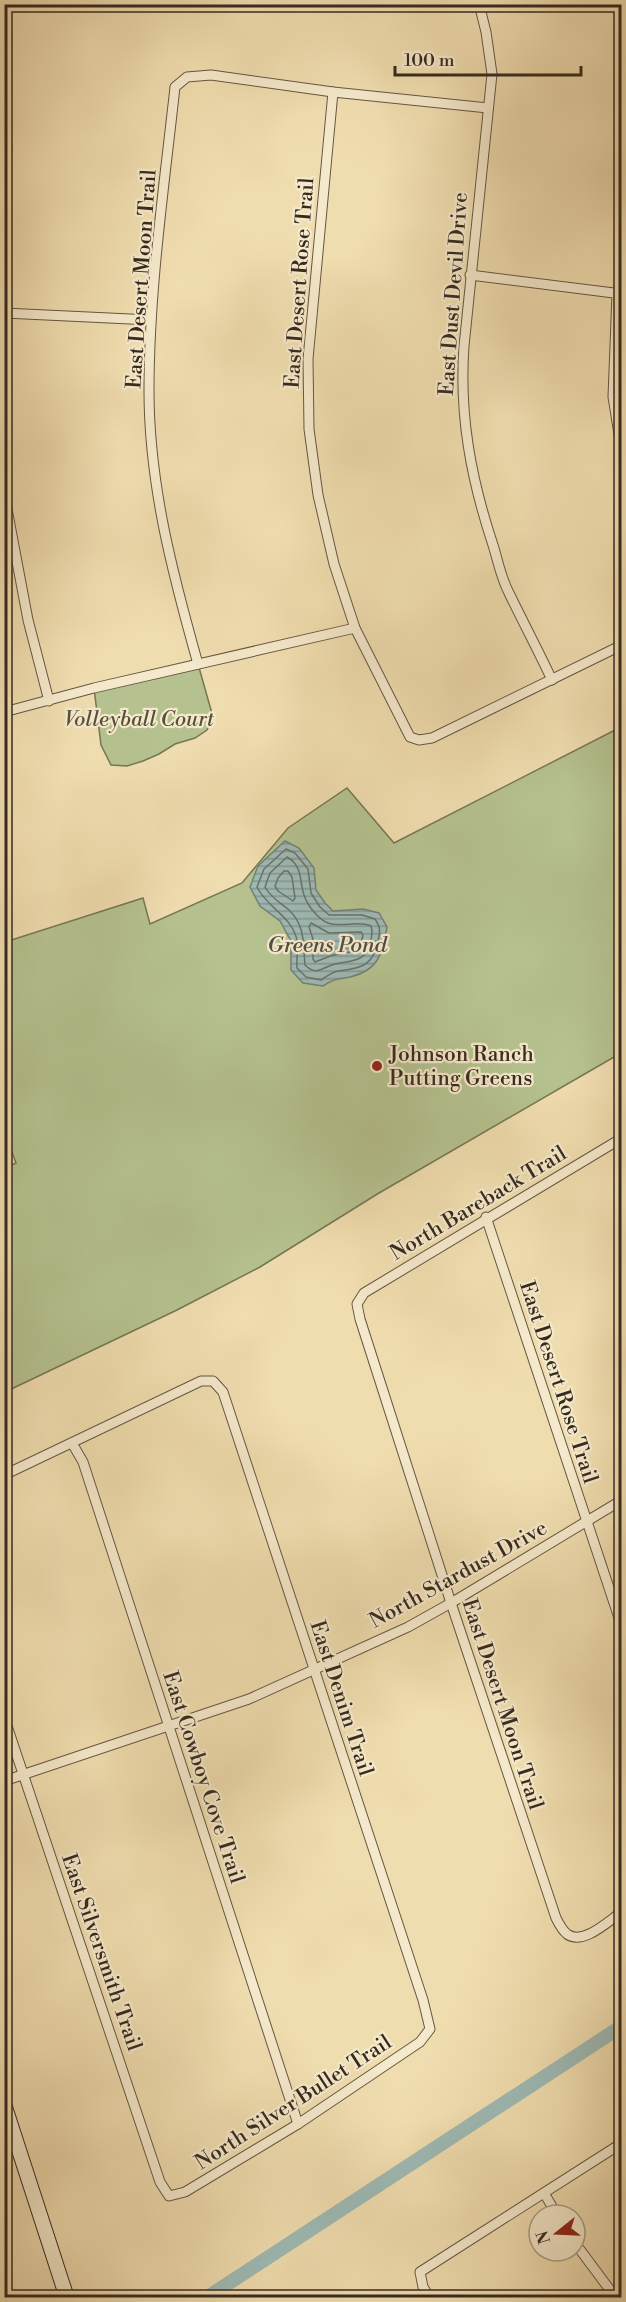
<svg xmlns="http://www.w3.org/2000/svg" width="626" height="2302" viewBox="0 0 626 2302" font-family="'Libre Bodoni',serif">
	<style>
		.park { fill: #b5c28f; stroke: #767657; stroke-width: 1.5 }
		.water { fill: url(#water-rules); stroke: #748079; stroke-width: 1.5 }
		.lines { fill: none; stroke-linecap: round; stroke-linejoin: round }
		.shore { stroke: #6a726a; stroke-width: 1.5 }
		.canal { stroke: #9ebab5; stroke-width: 14 }
		.street-casing { stroke: #645743; stroke-width: 11 }
		.secondary-casing { stroke: #362a1f; stroke-width: 16 }
		.street { stroke: #f5e9cb; stroke-width: 9 }
		.secondary { stroke: #f5e9cb; stroke-width: 14 }
		.poi-dot { fill: #8f2418; stroke: #f5e9cb; stroke-width: 2 }
		.labels { text-anchor: middle; stroke-width: 4.5; stroke-linejoin: round; paint-order: stroke }
		.street-label { font-size: 21px; fill: #362a1f; stroke: #f5e9cb }
		.park-label { font-size: 21px; font-style: italic; fill: #56503b; stroke: #f5e9cb }
		.poi-label { font-size: 21px; fill: #362a1f; stroke: #f5e9cb; text-anchor: start }
		.water-label { font-size: 22px; font-style: italic; fill: #504e44; stroke: #f5e9cb }
	</style>
	<defs>
		<pattern id="water-rules" width="6" height="5" patternUnits="userSpaceOnUse" patternTransform="scale(1.5)"><rect width="6" height="5" fill="#9ebab5"/><path d="M0 2.5h6" fill="none" stroke="#829793"/></pattern>
	</defs>
	<rect width="100%" height="100%" fill="#f0ddaf"/>
	<filter id="stains"><feTurbulence type="fractalNoise" baseFrequency=".00333" numOctaves="4"/><feColorMatrix values="0 0 0 0 .2 0 0 0 0 .09 0 0 0 0 .02 0 0 0 .5 -.17"/></filter>
	<radialGradient id="worn" r=".72"><stop offset=".6" stop-color="#630" stop-opacity="0"/><stop offset="1" stop-color="#630" stop-opacity=".3"/></radialGradient>
	<!-- park -->
	<g class="park">
		<polygon points="198,664 213,717 207,730 195,738 175,744 159,754 143,761 127,766 111,765 101,745 94,688"/>
		<polygon points="621,727 621,1053 379,1193 260,1267 177,1310 5,1392 4,1173 7,1167 16,1163 4,1131 5,942 143,898 150,924 242,883 288,828 347,788 394,843"/>
	</g>
	<!-- water -->
	<path class="water" d="M285,841L299,848L314,868L316,890L325,903L333,911L363,909L379,913L387,927C382,954 379,970 350,977C337,979 334,979 323,986L303,983L291,970V941L280,921L260,906L250,887L258,866Z"/>
	<g class="lines">
		<!-- shore -->
		<g class="shore">
			<path d="M286,849L295,853L308,869L311,893L320,907L329,915H362L375,919C381,928 380,931 378,941C373,967 360,968 338,971C332,972 326,977 321,980L306,977L297,968C296,959 299,948 297,940C291,915 268,909 257,887L264,869Z"/>
			<path d="M287,857C303,866 299,880 304,895C307,905 318,919 328,923C341,928 357,920 371,926C373,931 372,934 371,940C366,963 354,960 335,964C322,967 317,977 305,965C303,946 306,926 289,910C280,902 271,898 265,887L270,873Z"/>
			<polygon points="284,871 288,871 292,877 295,898 293,901 278,891 275,886 278,878"/>
			<polygon points="311,923 329,933 361,932 363,935 361,944 355,951 333,955 315,962 313,959 313,939 309,927"/>
		</g>
		<!-- canal -->
		<polyline class="canal" points="206,2298 622,2026"/>
		<!-- street casing -->
		<g class="street-casing">
			<g id="street">
				<path d="M479,4L486,32L492,74L464,346C459,415 471,479 493,545C498,561 501,578 509,593C523,622 538,650 552,680"/>
				<polyline points="333,92 308,359 309,429 318,495 334,564 355,628 410,737 419,740 432,738 622,645"/>
				<polyline points="4,126 7,147 4,200"/>
				<polyline points="470,275 622,294"/>
				<polyline points="617,294 613,397 622,453"/>
				<polyline points="4,313 151,320"/>
				<polyline points="4,493 28,620 49,701"/>
				<path d="M198,664C173,575 149,485 149,391C149,290 164,188 175,87L187,77L211,75L333,92L488,108"/>
				<polyline points="4,712 94,688 355,628"/>
				<path d="M622,1138L364,1293L357,1304L360,1319L451,1603L556,1918C559,1924 562,1930 567,1934C583,1946 608,1921 622,1912"/>
				<polyline points="486,1217 622,1627"/>
				<polyline points="72,1443 83,1462 298,2124"/>
				<polyline points="4,1475 201,1381 213,1381 223,1392 423,2000 430,2029 420,2042 298,2124 185,2192 169,2196 160,2182 4,1717"/>
				<polyline points="4,1781 249,1699 408,1627 451,1603 622,1500"/>
				<polyline points="544,2193 557,2215"/>
				<polyline points="575,2243 616,2298"/>
				<polyline points="430,2298 423,2287 420,2272 622,2143"/>
			</g>
		</g>
		<!-- secondary casing -->
		<g class="secondary-casing">
			<polyline id="secondary" points="4,2104 67,2298"/>
		</g>
		<!-- street -->
		<use href="#street" class="street"/>
		<!-- secondary -->
		<use href="#secondary" class="secondary"/>
	</g>
	<!-- markers -->
	<circle class="poi-dot" cx="377" cy="1066" r="6"/>
	<g class="labels">
		<!-- street labels -->
		<g class="street-label">
			<text transform="translate(141 279) rotate(-86)" y="7">East Desert Moon Trail</text>
			<text transform="translate(299 283) rotate(-86)" y="7">East Desert Rose Trail</text>
			<text transform="translate(453 294) rotate(-86)" y="7">East Dust Devil Drive</text>
			<text transform="translate(478 1203) rotate(-31)" y="7">North Bareback Trail</text>
			<text transform="translate(559 1382) rotate(72)" y="7">East Desert Rose Trail</text>
			<text transform="translate(458 1574) rotate(-29)" y="7">North Stardust Drive</text>
			<text transform="translate(342 1698) rotate(72)" y="7">East Denim Trail</text>
			<text transform="translate(503 1704) rotate(72)" y="7">East Desert Moon Trail</text>
			<text transform="translate(204 1777) rotate(72)" y="7">East Cowboy Cove Trail</text>
			<text transform="translate(102 1952) rotate(71)" y="7">East Silversmith Trail</text>
			<text transform="translate(293 2102) rotate(-33)" y="7">North Silver Bullet Trail</text>
		</g>
		<!-- park labels -->
		<g class="park-label">
			<text x="139" y="726">Volleyball Court</text>
		</g>
		<!-- poi labels -->
		<g class="poi-label">
			<text x="389" y="1061">Johnson Ranch<tspan x="389" dy="24">Putting Greens</tspan></text>
		</g>
		<!-- water labels -->
		<g class="water-label">
			<text x="327" y="952">Greens Pond</text>
		</g>
	</g>
	<!-- margin -->
	<rect width="626" height="2302" fill="none" stroke="#f0ddaf" stroke-width="24"/>
	<rect x="6" y="6" width="614" height="2290" fill="none" stroke="#362a1f" stroke-width="3"/>
	<rect x="12" y="12" width="602" height="2278" fill="none" stroke="#362a1f" stroke-width="1.5"/>
	<!-- north arrow -->
	<g transform="translate(557 2233) rotate(252)"><circle r="28" fill="#f5e9cb" stroke="#a99d86" stroke-width="1.5"/>
	<path d="M0-4.5L10 22L0 15L-10 22Z" fill="#8f2418"/>
	<text y="-9" font-size="16" font-weight="bold" text-anchor="middle" fill="#362a1f">N</text>
	</g>
	<!-- scale -->
	<path d="M395 66v9h186v-9" fill="none" stroke="#362a1f" stroke-width="3"/>
	<text x="404" y="66" font-size="18" fill="#362a1f" stroke="#f5e9cb" stroke-width="4.5" paint-order="stroke">100 m</text>
	<rect width="100%" height="100%" filter="url(#stains)"/>
	<rect width="100%" height="100%" fill="url(#worn)"/>
</svg>
